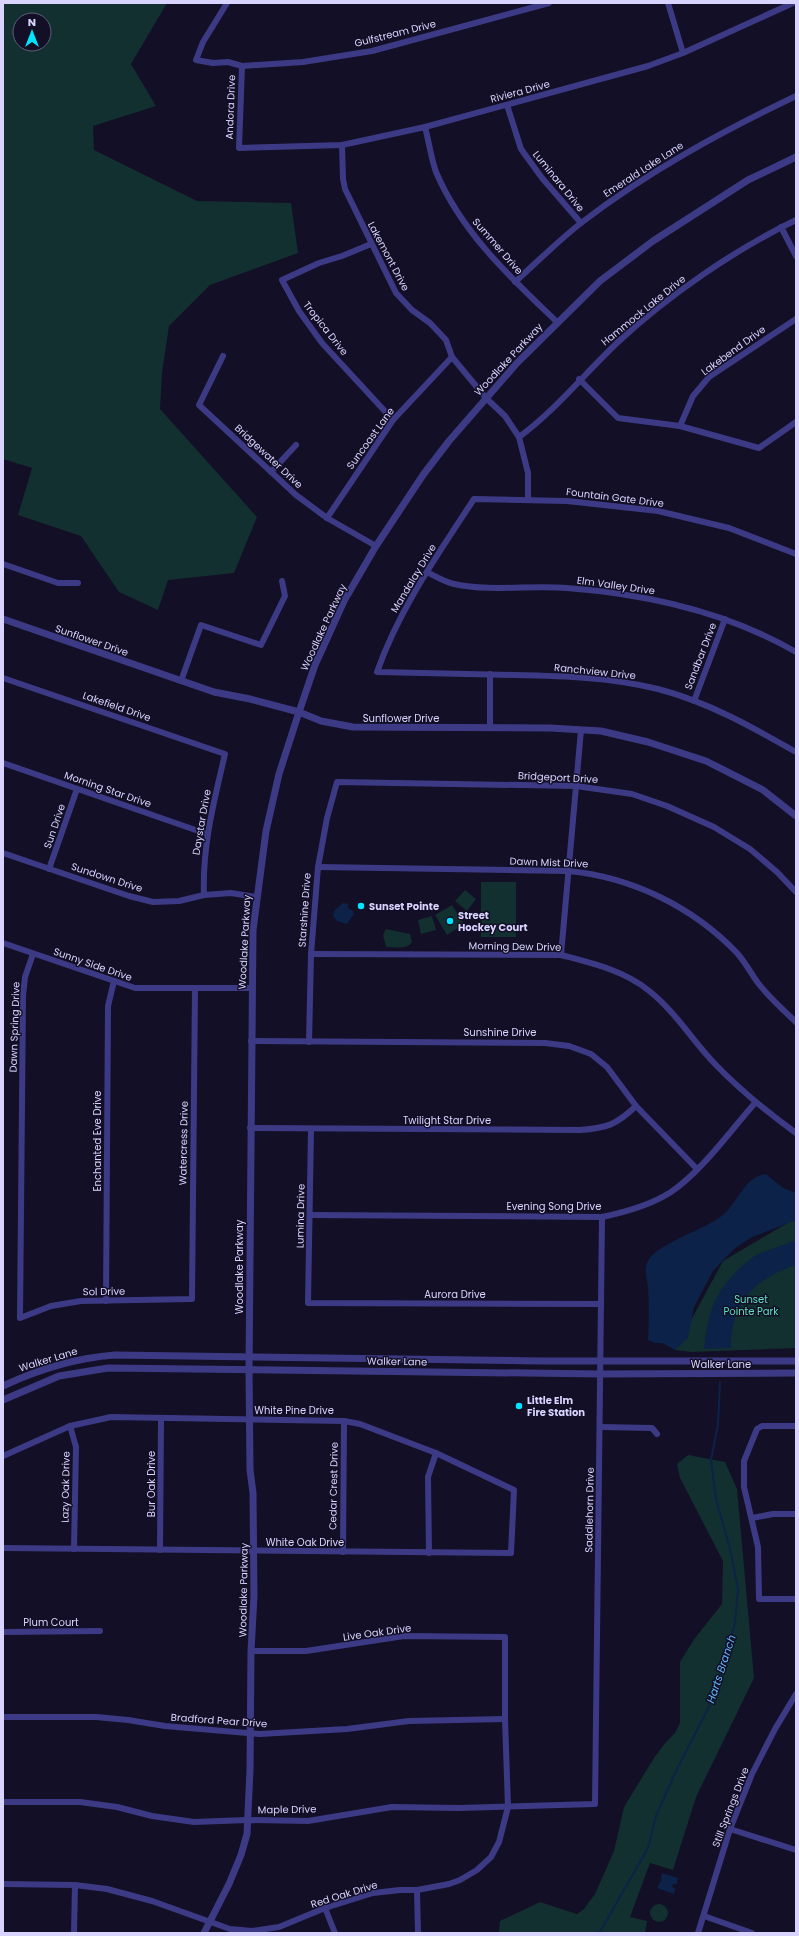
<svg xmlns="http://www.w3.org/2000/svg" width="799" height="1936" viewBox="0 0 799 1936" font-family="Poppins,sans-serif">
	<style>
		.green { fill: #12302f; fill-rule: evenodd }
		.water { fill: #0c2248 }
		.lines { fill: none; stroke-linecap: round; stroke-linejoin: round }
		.stream { stroke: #0c2248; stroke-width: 2 }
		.minor { stroke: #3d3a85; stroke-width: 6 }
		.tertiary { stroke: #3d3a85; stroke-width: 7 }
		.poi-dot { fill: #00e5ff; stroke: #130f26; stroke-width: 1.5 }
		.labels { text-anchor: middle; stroke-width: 3; stroke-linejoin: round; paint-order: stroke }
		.street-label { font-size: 10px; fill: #d9d4ff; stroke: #130f26 }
		.poi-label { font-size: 10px; font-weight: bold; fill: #d9d4ff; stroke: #130f26; text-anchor: start }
		.park-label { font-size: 10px; fill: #5fe0c0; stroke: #130f26 }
		.water-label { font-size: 11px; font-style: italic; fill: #62b6ff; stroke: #130f26 }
	</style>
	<rect width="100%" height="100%" fill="#130f26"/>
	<!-- green -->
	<g class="green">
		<path d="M3,3H167L131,64L156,106L93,126L94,150L197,201L291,203L298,253L210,285L169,326L162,373L160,409L257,517L234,573L168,580L158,610L119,592L81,536L18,515L32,468L3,459ZM20,20H44V44H20Z"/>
		<rect x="481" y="882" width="35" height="55"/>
		<polygon points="465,890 476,899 467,911 455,901"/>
		<polygon points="452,905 464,924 447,935 435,915"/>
		<polygon points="432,916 436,930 421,934 418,920"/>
		<path d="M386,929L410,934L412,942C407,950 395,947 386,947L383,935Z"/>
		<polygon points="796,1218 796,1348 692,1352 675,1350 723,1261"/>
		<polygon points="688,1455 725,1462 737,1489 754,1678 696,1797 673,1870 650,1863 630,1917 647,1921 645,1933 499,1933 500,1921 540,1902 577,1914 584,1909 595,1894 614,1851 624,1807 654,1758 666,1742 675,1733 680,1723 680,1662 695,1638 722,1604 723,1561 680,1478 677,1464"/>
		<circle cx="659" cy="1913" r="9"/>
	</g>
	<!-- water -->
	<g class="water">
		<polygon points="343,903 348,904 348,908 352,910 354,914 347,924 337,921 333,916 334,911"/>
		<path d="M766,1174L783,1188L796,1193V1220L750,1238L733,1250L713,1271L694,1307L688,1338L675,1350L662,1343H655L648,1340C649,1322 649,1305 648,1287C647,1280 644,1270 647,1263C654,1244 705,1230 723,1215C738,1202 745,1176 766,1174Z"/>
		<path d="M796,1240V1265C754,1279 731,1303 731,1348L704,1349C708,1314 713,1294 739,1269C744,1264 751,1258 758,1254C770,1249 784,1245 796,1240Z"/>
		<polygon points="662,1873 678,1878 677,1884 673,1884 672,1887 675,1888 674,1894 657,1888 662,1879 661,1878"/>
	</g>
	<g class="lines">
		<!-- stream -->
		<polyline class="stream" points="597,1933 600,1932 648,1848 656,1816 676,1771 714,1697 735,1623 738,1589 730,1549 716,1499 711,1460 718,1424 720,1382"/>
		<!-- minor -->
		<g class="minor">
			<polyline points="227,3 203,42 196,60 213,63 228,62 242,66 303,62 372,51 549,3"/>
			<polyline points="668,3 683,53"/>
			<polyline points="242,66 239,148 342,145 425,127 648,66 683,53 793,3"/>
			<polyline points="507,105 521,149 542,178 581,223"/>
			<path d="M425,127C429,142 431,158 436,172C462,233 510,277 557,322"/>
			<polyline points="342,145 343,179 345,189 396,293 412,310 430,323 446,340 452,357 486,398 505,416 519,437 528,473 528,500"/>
			<polyline points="781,227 796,256"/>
			<polyline points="371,244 342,256 319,263 282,280 299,311 322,343 393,420"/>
			<path d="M515,282C537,262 558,241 581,223C647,172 721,132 796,96"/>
			<polyline points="223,356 199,405 296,495 327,518 376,546"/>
			<polyline points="579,379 618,418 680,426 759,448 796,422"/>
			<polyline points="680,426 693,396 709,377 796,319"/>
			<path d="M519,437C556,410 585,373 618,342C669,295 734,250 796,220"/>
			<polyline points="271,472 296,445"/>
			<polyline points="327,518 393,420 452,357"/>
			<path d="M796,554L729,528L658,511L567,501L474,499C438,554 399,609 377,672C423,673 468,674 514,675C562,676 611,677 658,689C708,702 752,727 796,752"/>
			<polyline points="3,564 58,583 78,583"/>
			<path d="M427,572C435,576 445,582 454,584C491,592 529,585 567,588C646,594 727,612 796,652"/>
			<path d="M3,678L225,754C214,801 202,847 204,895"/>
			<polyline points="181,681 201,625 261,645 285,596 282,581"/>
			<polyline points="694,701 725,619"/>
			<polyline points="490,728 490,674"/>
			<polyline points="3,763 207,834"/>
			<polyline points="3,853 129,896 153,902 179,901 204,895 231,893 256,897"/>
			<path d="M318,867L568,871C632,877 693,907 737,953C745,962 751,973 758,983C769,997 783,1010 796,1022"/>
			<polyline points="49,869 77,789"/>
			<polyline points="3,943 135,988 251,988"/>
			<polyline points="33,954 25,977 23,996 20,1318 51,1306 81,1301 192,1299 195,988"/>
			<path d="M311,954L561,955C591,963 623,970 648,990C675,1011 692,1040 715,1064C740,1090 767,1112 796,1133"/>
			<polyline points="561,955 581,730"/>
			<polyline points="251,1041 545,1043 569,1046 591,1054 607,1067 636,1106 697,1169"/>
			<polyline points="309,1042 311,954 318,867 327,818 337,782 576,786 632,794 667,806 714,827 750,849 777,872 796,892"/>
			<path d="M250,1128L580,1130C607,1128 616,1125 636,1106"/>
			<polyline points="311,1129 308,1303 601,1304"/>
			<path d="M310,1215L602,1217C626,1212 651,1205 671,1192C701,1172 731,1130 755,1103"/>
			<polyline points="106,1301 108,1006 114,981"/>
			<polyline points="70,1426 76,1447 74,1549"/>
			<polyline points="796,1426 762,1426 757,1429 744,1461 744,1487 758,1547 759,1599 796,1599"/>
			<polyline points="600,1427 652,1428 657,1434"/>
			<polyline points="3,1456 70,1426 111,1417 344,1421 360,1424 436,1453 514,1490 511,1553 3,1548"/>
			<polyline points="752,1518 773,1514 796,1514"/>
			<polyline points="160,1550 161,1418"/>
			<polyline points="343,1552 344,1421"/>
			<polyline points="429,1553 428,1477 436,1453"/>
			<polyline points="3,1632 100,1631"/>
			<polyline points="3,1717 96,1717 128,1720 165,1726 260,1734 347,1729 409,1721 505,1719"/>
			<polyline points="3,1802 80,1802 117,1807 152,1816 194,1822 247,1820 308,1821 392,1807 459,1808 595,1804 602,1217"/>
			<polyline points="730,1829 796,1850"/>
			<polyline points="3,1884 75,1885 107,1889 152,1901 230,1929 252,1931 279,1927 325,1908 373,1893 400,1890 417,1890 449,1884 460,1880 477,1870 491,1857 499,1842 508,1807 505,1719 505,1637 404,1636 306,1651 251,1651"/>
			<polyline points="417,1890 418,1933"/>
			<polyline points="325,1908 335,1933"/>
			<polyline points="704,1916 752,1933"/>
			<polyline points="74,1933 75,1885"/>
			<polyline points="698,1933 730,1829 752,1774 775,1729 796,1694"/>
		</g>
		<!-- tertiary -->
		<g class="tertiary">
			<polyline points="3,619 214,692 250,699 299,712 321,721 353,727 550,728 601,731 648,742 706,761 763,790 796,816"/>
			<path d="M3,1386C39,1369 75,1358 115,1355L540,1361H796"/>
			<polyline points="3,1400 59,1376 108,1368 601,1374 796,1373"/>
			<polyline points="204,1933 229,1884 241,1855 247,1834 250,1770 251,1651 254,1596 253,1493 250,1470 249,1369 253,930 266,831 279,774 299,712 315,665 344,601 376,546 423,475 449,441 517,363 600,281 653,241 748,180 796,157"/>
		</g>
	</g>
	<!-- markers -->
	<g class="poi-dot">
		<circle cx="361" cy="906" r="4"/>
		<circle cx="450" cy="921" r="4"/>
		<circle cx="519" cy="1406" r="4"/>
	</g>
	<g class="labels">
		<!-- street labels -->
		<g class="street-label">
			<text transform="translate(395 33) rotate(-14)" y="4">Gulfstream Drive</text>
			<text transform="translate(520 91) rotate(-15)" y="4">Riviera Drive</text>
			<text transform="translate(230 107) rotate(-88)" y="4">Andora Drive</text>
			<text transform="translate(643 169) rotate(-33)" y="4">Emerald Lake Lane</text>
			<text transform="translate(559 181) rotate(51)" y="4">Luminara Drive</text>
			<text transform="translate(498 246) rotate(49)" y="4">Summer Drive</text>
			<text transform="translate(389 256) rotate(62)" y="4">Lakemont Drive</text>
			<text transform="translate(643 310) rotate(-39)" y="4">Hammock Lake Drive</text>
			<text transform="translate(326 328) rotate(52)" y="4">Tropica Drive</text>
			<text transform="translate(733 350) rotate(-36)" y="4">Lakebend Drive</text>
			<text transform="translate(508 359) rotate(-47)" y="4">Woodlake Parkway</text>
			<text transform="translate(370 438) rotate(-54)" y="4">Suncoast Lane</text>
			<text transform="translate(269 456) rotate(43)" y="4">Bridgewater Drive</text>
			<text transform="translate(615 497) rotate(7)" y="4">Fountain Gate Drive</text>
			<text transform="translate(413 578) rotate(-59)" y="4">Mandalay Drive</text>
			<text transform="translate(616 585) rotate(8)" y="4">Elm Valley Drive</text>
			<text transform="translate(323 627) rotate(-65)" y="4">Woodlake Parkway</text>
			<text transform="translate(92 640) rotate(19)" y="4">Sunflower Drive</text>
			<text transform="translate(700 656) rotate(-69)" y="4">Sandbar Drive</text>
			<text transform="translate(595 671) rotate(6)" y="4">Ranchview Drive</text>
			<text transform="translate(117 706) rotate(19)" y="4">Lakefield Drive</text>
			<text x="401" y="722">Sunflower Drive</text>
			<text transform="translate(558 777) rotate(3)" y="4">Bridgeport Drive</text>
			<text transform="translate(108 789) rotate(19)" y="4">Morning Star Drive</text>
			<text transform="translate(201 822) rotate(-80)" y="4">Daystar Drive</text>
			<text transform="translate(54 826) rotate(-71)" y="4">Sun Drive</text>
			<text transform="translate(549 862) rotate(2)" y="4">Dawn Mist Drive</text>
			<text transform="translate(107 877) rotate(18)" y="4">Sundown Drive</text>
			<text transform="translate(304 910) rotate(-86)" y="4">Starshine Drive</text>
			<text transform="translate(244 942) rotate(-87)" y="4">Woodlake Parkway</text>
			<text transform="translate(515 946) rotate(1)" y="4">Morning Dew Drive</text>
			<text transform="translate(93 964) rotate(19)" y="4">Sunny Side Drive</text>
			<text transform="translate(14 1027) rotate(-88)" y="4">Dawn Spring Drive</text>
			<text x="500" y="1036">Sunshine Drive</text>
			<text x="447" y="1124">Twilight Star Drive</text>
			<text transform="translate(97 1141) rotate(-90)" y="4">Enchanted Eve Drive</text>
			<text transform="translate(183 1143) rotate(-89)" y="4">Watercress Drive</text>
			<text x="554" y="1210">Evening Song Drive</text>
			<text transform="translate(300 1216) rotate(-89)" y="4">Lumina Drive</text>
			<text transform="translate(239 1267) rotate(-90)" y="4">Woodlake Parkway</text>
			<text transform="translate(104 1291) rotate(-1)" y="4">Sol Drive</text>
			<text x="455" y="1298">Aurora Drive</text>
			<text transform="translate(48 1359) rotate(-17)" y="4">Walker Lane</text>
			<text transform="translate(397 1361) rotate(1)" y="4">Walker Lane</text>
			<text x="721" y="1368">Walker Lane</text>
			<text x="294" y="1414">White Pine Drive</text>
			<text transform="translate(151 1484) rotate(-90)" y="4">Bur Oak Drive</text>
			<text transform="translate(333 1486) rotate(-89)" y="4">Cedar Crest Drive</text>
			<text transform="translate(65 1487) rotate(-89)" y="4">Lazy Oak Drive</text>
			<text transform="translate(589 1510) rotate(-89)" y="4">Saddlehorn Drive</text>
			<text x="305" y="1546">White Oak Drive</text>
			<text transform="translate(243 1590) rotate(-89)" y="4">Woodlake Parkway</text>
			<text x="51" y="1626">Plum Court</text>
			<text transform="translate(377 1632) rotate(-8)" y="4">Live Oak Drive</text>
			<text transform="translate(219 1720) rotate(4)" y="4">Bradford Pear Drive</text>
			<text transform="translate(730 1807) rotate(-69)" y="4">Still Springs Drive</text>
			<text transform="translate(287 1809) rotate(-1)" y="4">Maple Drive</text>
			<text transform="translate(344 1894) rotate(-17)" y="4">Red Oak Drive</text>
		</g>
		<!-- poi labels -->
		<g class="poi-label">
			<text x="369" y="910">Sunset Pointe</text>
			<text x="458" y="919">Street<tspan x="458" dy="12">Hockey Court</tspan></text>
			<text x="527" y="1404">Little Elm<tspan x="527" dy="12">Fire Station</tspan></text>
		</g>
		<!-- park labels -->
		<g class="park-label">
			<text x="751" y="1303">Sunset<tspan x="751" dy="12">Pointe Park</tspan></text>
		</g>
		<!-- water labels -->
		<g class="water-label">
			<text transform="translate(721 1669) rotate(-72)" y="4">Harts Branch</text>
		</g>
	</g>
	<!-- border -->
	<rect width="799" height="1936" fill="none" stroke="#d9d4ff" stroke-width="8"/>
	<!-- north arrow -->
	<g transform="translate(32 32)"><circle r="19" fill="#130f26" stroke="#625e7d"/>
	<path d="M0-3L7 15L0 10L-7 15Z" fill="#00e5ff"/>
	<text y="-6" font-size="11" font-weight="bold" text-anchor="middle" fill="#d9d4ff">N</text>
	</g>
</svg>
